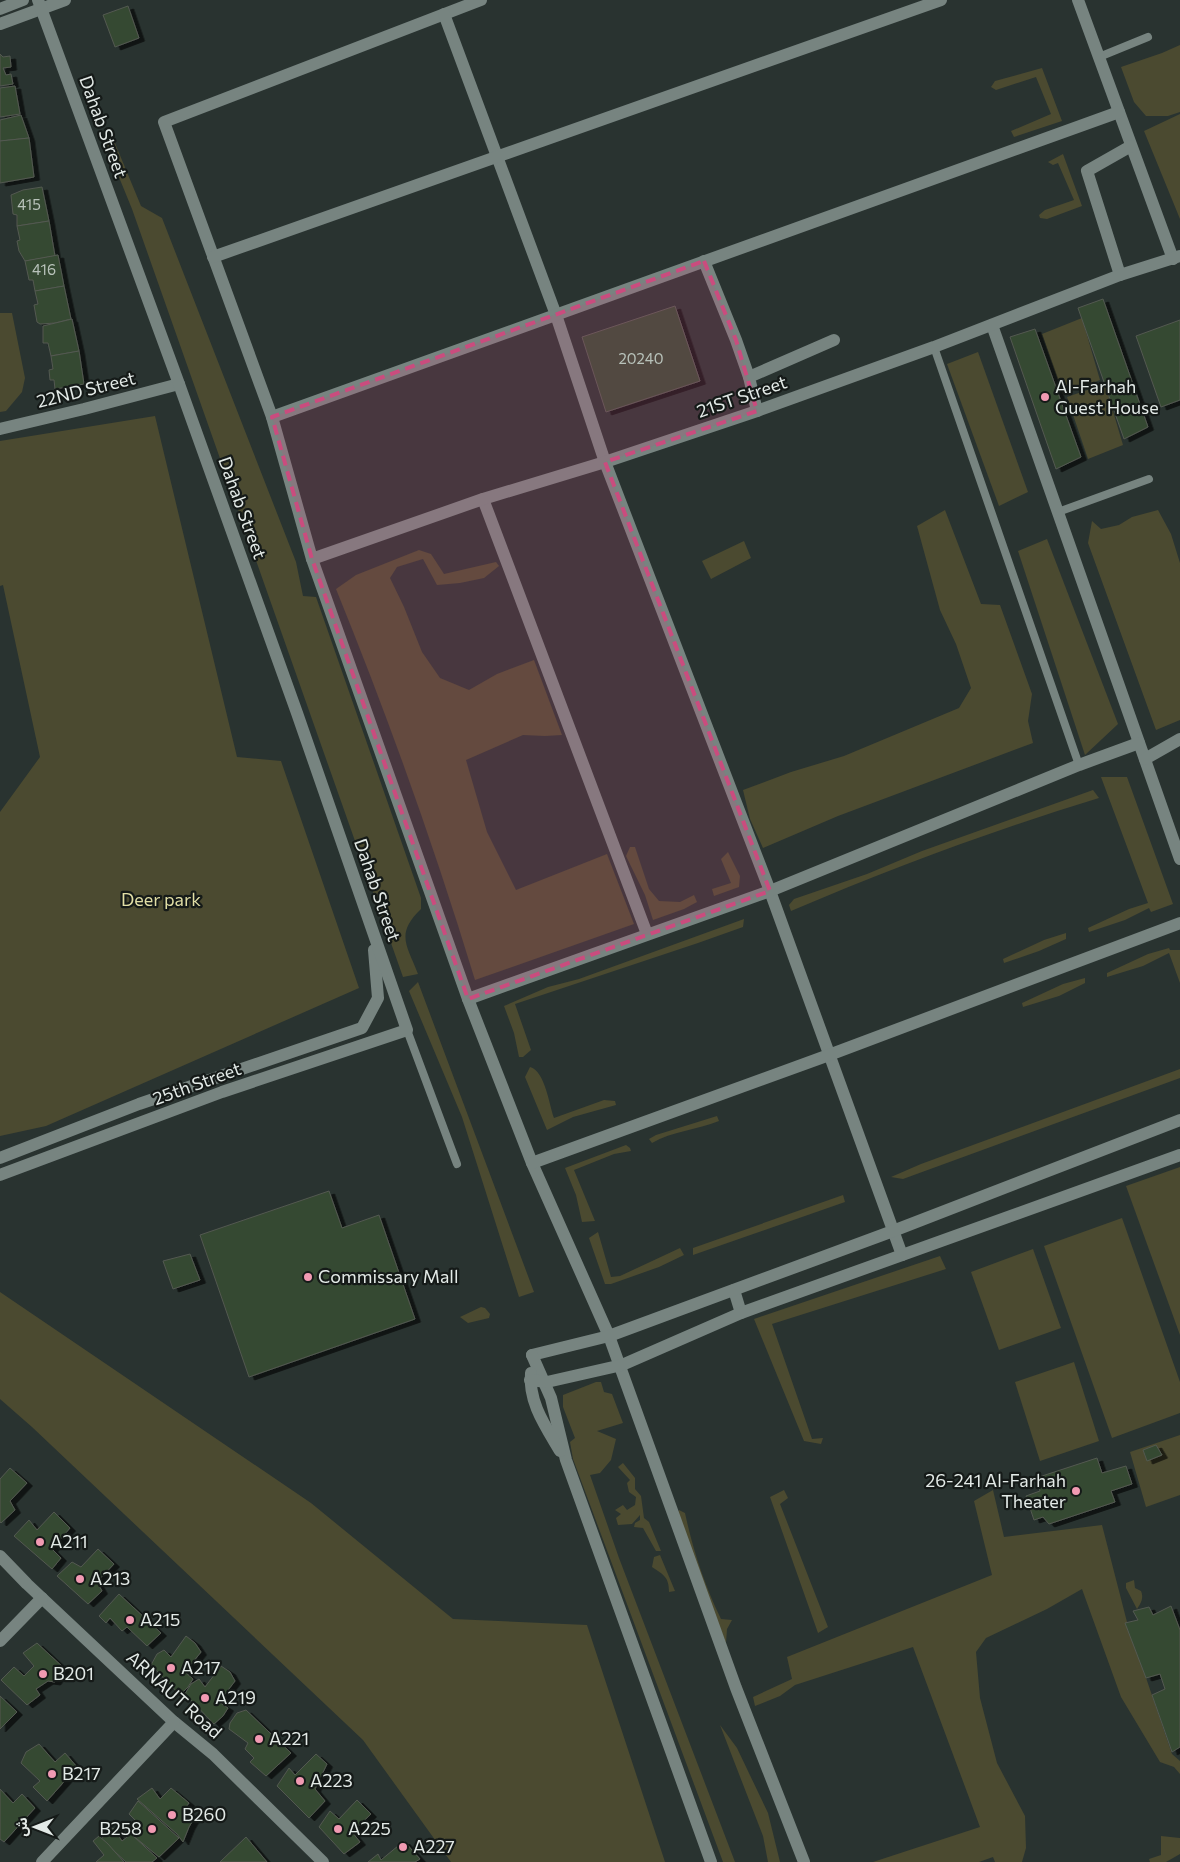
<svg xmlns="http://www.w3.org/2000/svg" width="1180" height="1862" viewBox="0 0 1180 1862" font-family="Commissioner,'Noto Sans Arabic',sans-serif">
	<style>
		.green { fill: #4b4a30 }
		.building { fill: #364831; stroke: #535951; filter: url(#shadow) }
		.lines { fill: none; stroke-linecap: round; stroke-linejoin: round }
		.service { stroke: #778480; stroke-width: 8 }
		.minor { stroke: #778480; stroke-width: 12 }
		.marked { fill: #ca4c7e; fill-opacity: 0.2; stroke: #ca4c7e; stroke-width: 4; stroke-dasharray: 10 6; stroke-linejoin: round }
		.poi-dot { fill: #f19ab2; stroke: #151a18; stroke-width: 2 }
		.labels { text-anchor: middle; stroke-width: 4.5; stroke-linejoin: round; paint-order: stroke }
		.number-label { font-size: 15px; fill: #b8c2ba }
		.street-label { font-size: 18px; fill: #e3eae7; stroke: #151a18 }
		.poi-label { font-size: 18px; fill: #e3eae7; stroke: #151a18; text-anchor: start }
		.park-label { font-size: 18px; fill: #e1dea5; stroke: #151a18 }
	</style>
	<defs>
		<filter id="shadow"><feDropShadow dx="5.5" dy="3" stdDeviation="0" flood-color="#0009"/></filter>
	</defs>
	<rect width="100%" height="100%" fill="#293330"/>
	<!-- green -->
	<g class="green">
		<polygon points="1180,45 1180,112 1168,116 1146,116 1134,102 1121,67 1162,53"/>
		<polygon points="1042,68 1062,121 1014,137 1011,131 1051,114 1036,77 996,90 991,87 995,81"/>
		<polygon points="1180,114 1180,219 1144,131"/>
		<path d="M112,136L141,206L162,218L296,562L303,596L316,597L421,898V909C395,934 407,945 418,974L403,977L132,209L103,138Z"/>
		<polygon points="1063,154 1082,206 1047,219 1040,218 1039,215 1045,210 1074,200 1058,163 1053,165 1048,162"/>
		<polygon points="0,313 12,313 25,378 22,392 6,411 0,412"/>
		<polygon points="1082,318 1100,380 1063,394 1042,334"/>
		<polygon points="978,352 1028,492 999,506 947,364"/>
		<polygon points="1105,384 1123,445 1088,459 1067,397"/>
		<polygon points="155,416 237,757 281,761 359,988 46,1126 0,1136 0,812 40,757 3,585 0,586 0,441"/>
		<polygon points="945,510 981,604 1000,605 1032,694 1028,721 1033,743 838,816 763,848 750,819 743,790 791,772 844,756 959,708 971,688 956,644 940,610 917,526"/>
		<polygon points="1158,510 1171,534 1180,563 1180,720 1156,730 1088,543 1092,521 1101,529 1119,525 1132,517"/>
		<polygon points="1047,539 1118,724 1085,755 1018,551"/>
		<polygon points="744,541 751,558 711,579 702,561"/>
		<path d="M419,550L431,554L444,574L496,562L499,566L484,578L460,583L437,585L423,559L397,567L390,578L404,607L422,652L440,678L469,690L497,674L534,660L562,735L545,736L523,735L466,760L487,832L516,890L607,854L634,924L475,980C435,848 388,717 336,589L356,575Z"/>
		<polygon points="1101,777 1127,777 1173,904 1151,912 1149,908 1125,920 1089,932 1088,928 1129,909 1148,903"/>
		<path d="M1093,790L1099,798C994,830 892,868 791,911L789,905L794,899L867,874L922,851Z"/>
		<polygon points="630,847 635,847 649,889 659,901 680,902 694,895 697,902 684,909 653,920 645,895 626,856"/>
		<polygon points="728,852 740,876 739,887 714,896 712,889 731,883 721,859"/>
		<polygon points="744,919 743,927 698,943 515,1004 531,1050 523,1057 519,1057 514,1033 504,1006 548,987 579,979"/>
		<polygon points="1066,933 1066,939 1039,951 1004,963 1003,959 1044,940"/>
		<polygon points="1169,948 1170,950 1180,950 1180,983 1169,953 1143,966 1107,977 1107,973 1148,954"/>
		<polygon points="1085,978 1085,983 1059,996 1023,1007 1022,1003 1063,984"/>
		<polygon points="418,982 534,1292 519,1297 462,1117 409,991"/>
		<path d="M530,1067C545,1071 549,1104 554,1118L604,1100L615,1101L616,1105L573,1117L547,1130L525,1077Z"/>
		<polygon points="1180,1069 1180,1078 903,1179 891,1177 921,1164"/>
		<path d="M717,1116L719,1121C697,1130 672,1131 652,1143L649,1139L656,1135Z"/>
		<polygon points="626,1145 630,1148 631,1151 614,1154 574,1170 595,1221 582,1222 576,1195 565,1168"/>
		<polygon points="1180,1167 1180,1335 1126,1186"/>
		<polygon points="843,1195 845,1202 693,1255 693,1248"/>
		<polygon points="1122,1218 1180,1382 1180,1413 1112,1438 1044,1246"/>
		<polygon points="598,1232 611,1277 620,1276 680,1248 684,1255 659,1267 611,1284 605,1284 589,1238"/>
		<polygon points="1033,1249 1061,1328 999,1350 971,1272"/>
		<polygon points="940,1256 946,1269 772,1324 812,1439 823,1438 821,1444 804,1441 754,1319"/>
		<polygon points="0,1292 311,1503 453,1619 587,1625 665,1862 451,1862 363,1740 32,1427 0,1399"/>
		<polygon points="481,1307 485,1308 490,1314 489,1318 468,1323 460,1317"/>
		<polygon points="1074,1362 1099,1441 1040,1461 1015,1382"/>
		<polygon points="596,1382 601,1382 604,1392 612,1394 623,1423 597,1431 616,1439 611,1460 600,1473 590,1475 619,1558 735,1862 723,1862 573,1459 570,1442 575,1438 563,1407 563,1395"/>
		<polygon points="1180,1435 1180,1495 1146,1507 1130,1452"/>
		<polygon points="623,1463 635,1478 635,1489 641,1496 644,1518 649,1522 661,1551 656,1551 643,1528 634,1527 635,1523 640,1520 640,1515 632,1524 618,1525 616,1518 621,1514 615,1510 623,1505 627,1510 635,1505 636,1497 629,1492 627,1483 630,1480 618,1467"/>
		<polygon points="784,1490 788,1498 780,1504 828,1627 818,1633 770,1497"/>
		<polygon points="993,1490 1004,1537 1102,1525 1127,1622 1172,1754 1180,1761 1180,1774 1174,1767 1160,1762 1121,1697 1082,1589 1047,1609 986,1638 976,1652 980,1698 997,1763 1025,1816 1026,1848 1022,1862 995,1862 993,1857 979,1862 873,1862 980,1827 913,1647 795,1685 780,1696 755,1706 753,1697 792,1679 787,1657 992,1575 974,1501"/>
		<path d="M679,1510L685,1513C693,1550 704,1584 721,1619L732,1620L727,1629L726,1643L676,1516Z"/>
		<path d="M660,1555L675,1591L669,1592C669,1577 664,1575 652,1567L654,1557Z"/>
		<path d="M1134,1580L1135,1588L1141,1591C1144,1598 1141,1603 1137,1609L1126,1588V1583Z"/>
		<polygon points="720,1725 737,1748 768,1813 780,1862 768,1862 763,1836"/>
		<polygon points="1161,1836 1180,1838 1180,1854 1166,1862 1150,1862 1149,1859 1161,1855"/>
	</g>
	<!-- building -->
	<g class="building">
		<polygon points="128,6 139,38 115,47 103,15"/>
		<polygon points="0,54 3,57 10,56 11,67 3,68 6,75 11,74 13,84 0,86"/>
		<polygon points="15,86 20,114 0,117 0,88"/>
		<polygon points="21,115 29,138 0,141 0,120"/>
		<polygon points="29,138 34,177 0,183 0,141"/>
		<polygon points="42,187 49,221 17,226 17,215 13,214 11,195 23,190"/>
		<polygon points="49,221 55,256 25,261 19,251 17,241 20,240 17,226"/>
		<polygon points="58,255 64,286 35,291 33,280 29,280 25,261"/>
		<polygon points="64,286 71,319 55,323 40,324 37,322 34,305 38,304 35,291"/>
		<polygon points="1103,299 1148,427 1124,439 1078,308"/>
		<polygon points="675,306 700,381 606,412 582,337"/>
		<polygon points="72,319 79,351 51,356 48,343 43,343 43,326"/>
		<polygon points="1180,320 1180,400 1161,407 1136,336"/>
		<polygon points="1035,329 1081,457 1056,469 1010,337"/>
		<polygon points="79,351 84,384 55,389 54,380 50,380 49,370 53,369 51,356"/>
		<polygon points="329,1191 342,1228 379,1215 415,1319 249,1377 200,1235"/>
		<polygon points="190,1254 200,1280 173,1289 163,1261"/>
		<polygon points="1156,1445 1162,1455 1147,1461 1143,1450"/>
		<polygon points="1097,1458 1102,1473 1126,1466 1132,1484 1111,1491 1115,1502 1049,1524 1043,1517 1034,1520 1026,1496 1040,1491 1036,1478"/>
		<polygon points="10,1468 27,1483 10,1501 15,1510 1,1523 0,1522 0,1479"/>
		<polygon points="54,1512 70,1528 52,1549 61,1558 52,1569 14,1536 29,1520 37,1530"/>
		<polygon points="98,1549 114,1564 97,1582 102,1591 88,1604 57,1576 72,1562 81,1567"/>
		<polygon points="119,1594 161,1633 147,1646 127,1627 122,1631 110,1618 106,1623 99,1616"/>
		<polygon points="1171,1606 1180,1630 1180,1747 1172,1752 1152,1695 1165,1689 1160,1674 1146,1678 1125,1623 1138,1620 1133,1611 1149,1607 1153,1615"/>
		<polygon points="186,1636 195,1643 201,1652 185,1672 193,1679 188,1687 180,1695 151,1665 157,1654 164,1650 171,1657"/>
		<polygon points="37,1643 65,1669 55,1682 48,1681 36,1689 40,1695 27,1705 1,1680 14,1667 24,1676 34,1666 23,1653"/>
		<polygon points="221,1666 230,1672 235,1681 219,1702 228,1708 223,1716 214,1724 185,1694 191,1684 199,1679 205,1687"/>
		<polygon points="0,1696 17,1712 0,1729"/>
		<polygon points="246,1710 291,1753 266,1776 250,1762 254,1758 245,1749 248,1743 229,1729 230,1723 237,1713"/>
		<polygon points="39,1744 55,1762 65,1753 77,1767 47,1801 33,1787 40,1781 21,1763 26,1752"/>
		<polygon points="316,1754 327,1764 315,1789 325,1801 309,1818 277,1786 289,1768 295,1775"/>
		<polygon points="152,1788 160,1799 171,1788 189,1803 183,1811 193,1820 189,1827 183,1842 177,1834 137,1799"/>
		<polygon points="0,1789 13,1803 22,1794 35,1808 4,1842 0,1839"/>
		<polygon points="357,1800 371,1814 352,1832 360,1842 344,1854 319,1827 330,1811 339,1819"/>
		<polygon points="138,1801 179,1838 159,1857 131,1834 140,1825 129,1814"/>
		<polygon points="113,1828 122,1841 131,1834 157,1858 152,1862 126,1862 101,1839"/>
		<polygon points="99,1836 108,1844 124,1862 96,1862 104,1855 93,1841"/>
		<polygon points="246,1837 267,1862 220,1862"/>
		<polygon points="404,1841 420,1859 415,1862 368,1862 378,1854 381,1860"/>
	</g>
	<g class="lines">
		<!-- service -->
		<g class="service">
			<polyline points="1099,57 1148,37"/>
			<polyline points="934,347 1079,765"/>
			<polyline points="1058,512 1149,479"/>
			<polyline points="407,1030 457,1164"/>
		</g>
		<!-- minor -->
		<g class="minor">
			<polyline points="481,0 164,122 272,417 312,559 468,999 532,1163 609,1336 736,1688 804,1862"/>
			<polyline points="1078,0 1173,259"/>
			<polyline points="0,9 23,0"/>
			<polyline points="444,14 556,315 605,462 770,891 902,1255"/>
			<polyline points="0,24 65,0"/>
			<polyline points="213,257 941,0"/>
			<polyline points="704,261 736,340 749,377"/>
			<polyline points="1120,275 1087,171 1131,146"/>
			<polyline points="992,325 1180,859"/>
			<polyline points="757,411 749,377 834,340"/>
			<polyline points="272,417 1119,112"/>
			<polyline points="0,429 84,409 179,384"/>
			<polyline points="483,499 647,934"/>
			<polyline points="312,559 483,499 605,462 757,411 934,347 1120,275 1180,256"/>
			<polyline points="1145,759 1180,739"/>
			<polyline points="468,999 770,891 1079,765 1139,743"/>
			<polyline points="0,1158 139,1104 362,1028 378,998 374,950"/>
			<polyline points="532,1163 829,1055 1180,923"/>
			<polyline points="0,1175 222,1092 407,1030 297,713 179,384 38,0"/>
			<polyline points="734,1290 741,1313"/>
			<polyline points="532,1355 609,1336 893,1231 1180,1120"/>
			<polyline points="532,1355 551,1398 566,1460 711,1862"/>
			<path d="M531,1373C528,1402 546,1427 560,1451"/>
			<polyline points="530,1380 547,1382 622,1365 741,1313 1180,1155"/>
			<polyline points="0,1556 27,1584 174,1722 213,1754 323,1862"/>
			<polyline points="0,1641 42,1598"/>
			<polyline points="42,1862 174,1722"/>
		</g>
	</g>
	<!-- marked area -->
	<path class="marked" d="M704,261L736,340L757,411L605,462L770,891L468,999L312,559L272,417Z"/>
	<!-- markers -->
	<g class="poi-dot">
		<circle cx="1045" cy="397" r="5"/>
		<circle cx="308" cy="1277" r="5"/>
		<circle cx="1076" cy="1491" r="5"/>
		<circle cx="40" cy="1542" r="5"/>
		<circle cx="80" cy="1579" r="5"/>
		<circle cx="130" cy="1620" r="5"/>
		<circle cx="171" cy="1668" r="5"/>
		<circle cx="43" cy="1674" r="5"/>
		<circle cx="205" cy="1698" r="5"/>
		<circle cx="259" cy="1739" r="5"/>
		<circle cx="52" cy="1774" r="5"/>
		<circle cx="300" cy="1781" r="5"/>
		<circle cx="172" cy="1815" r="5"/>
		<circle cx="152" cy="1829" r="5"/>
		<circle cx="338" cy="1829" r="5"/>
		<circle cx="403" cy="1847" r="5"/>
	</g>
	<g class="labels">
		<!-- number labels -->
		<g class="number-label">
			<text x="29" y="210">415</text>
			<text x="44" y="275">416</text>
			<text x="641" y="364">20240</text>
		</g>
		<!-- street labels -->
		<g class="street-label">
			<text transform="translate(103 127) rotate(70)" y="6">Dahab Street</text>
			<text transform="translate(86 390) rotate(-14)" y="6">22ND Street</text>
			<text transform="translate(742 397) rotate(-19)" y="6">21ST Street</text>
			<text transform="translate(242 508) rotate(70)" y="6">Dahab Street</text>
			<text transform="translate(377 890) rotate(71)" y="6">Dahab Street</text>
			<text transform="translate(197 1084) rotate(-20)" y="6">25th Street</text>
			<text transform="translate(174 1695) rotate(42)" y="6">ARNAUT Road</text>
		</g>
		<!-- poi labels -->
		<g class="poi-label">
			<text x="1055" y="393">Al-Farhah<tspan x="1055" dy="21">Guest House</tspan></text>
			<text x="318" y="1283">Commissary Mall</text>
			<text x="1066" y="1487" text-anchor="end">26-241 Al-Farhah<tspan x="1066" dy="21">Theater</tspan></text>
			<text x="50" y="1548">A211</text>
			<text x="90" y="1585">A213</text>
			<text x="140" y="1626">A215</text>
			<text x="181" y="1674">A217</text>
			<text x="53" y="1680">B201</text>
			<text x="215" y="1704">A219</text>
			<text x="269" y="1745">A221</text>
			<text x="62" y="1780">B217</text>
			<text x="310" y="1787">A223</text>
			<text x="182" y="1821">B260</text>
			<text x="142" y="1835" text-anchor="end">B258</text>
			<text x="348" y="1835">A225</text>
			<text x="413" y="1853">A227</text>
		</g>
		<!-- park labels -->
		<g class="park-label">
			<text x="161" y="906">Deer park</text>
		</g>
	</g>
	<!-- north arrow -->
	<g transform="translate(35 1827) rotate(270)" stroke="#151a18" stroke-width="4" paint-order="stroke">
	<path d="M0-4L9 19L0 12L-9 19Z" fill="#e3eae7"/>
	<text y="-8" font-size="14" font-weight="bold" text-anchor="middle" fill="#e3eae7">ش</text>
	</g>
</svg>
